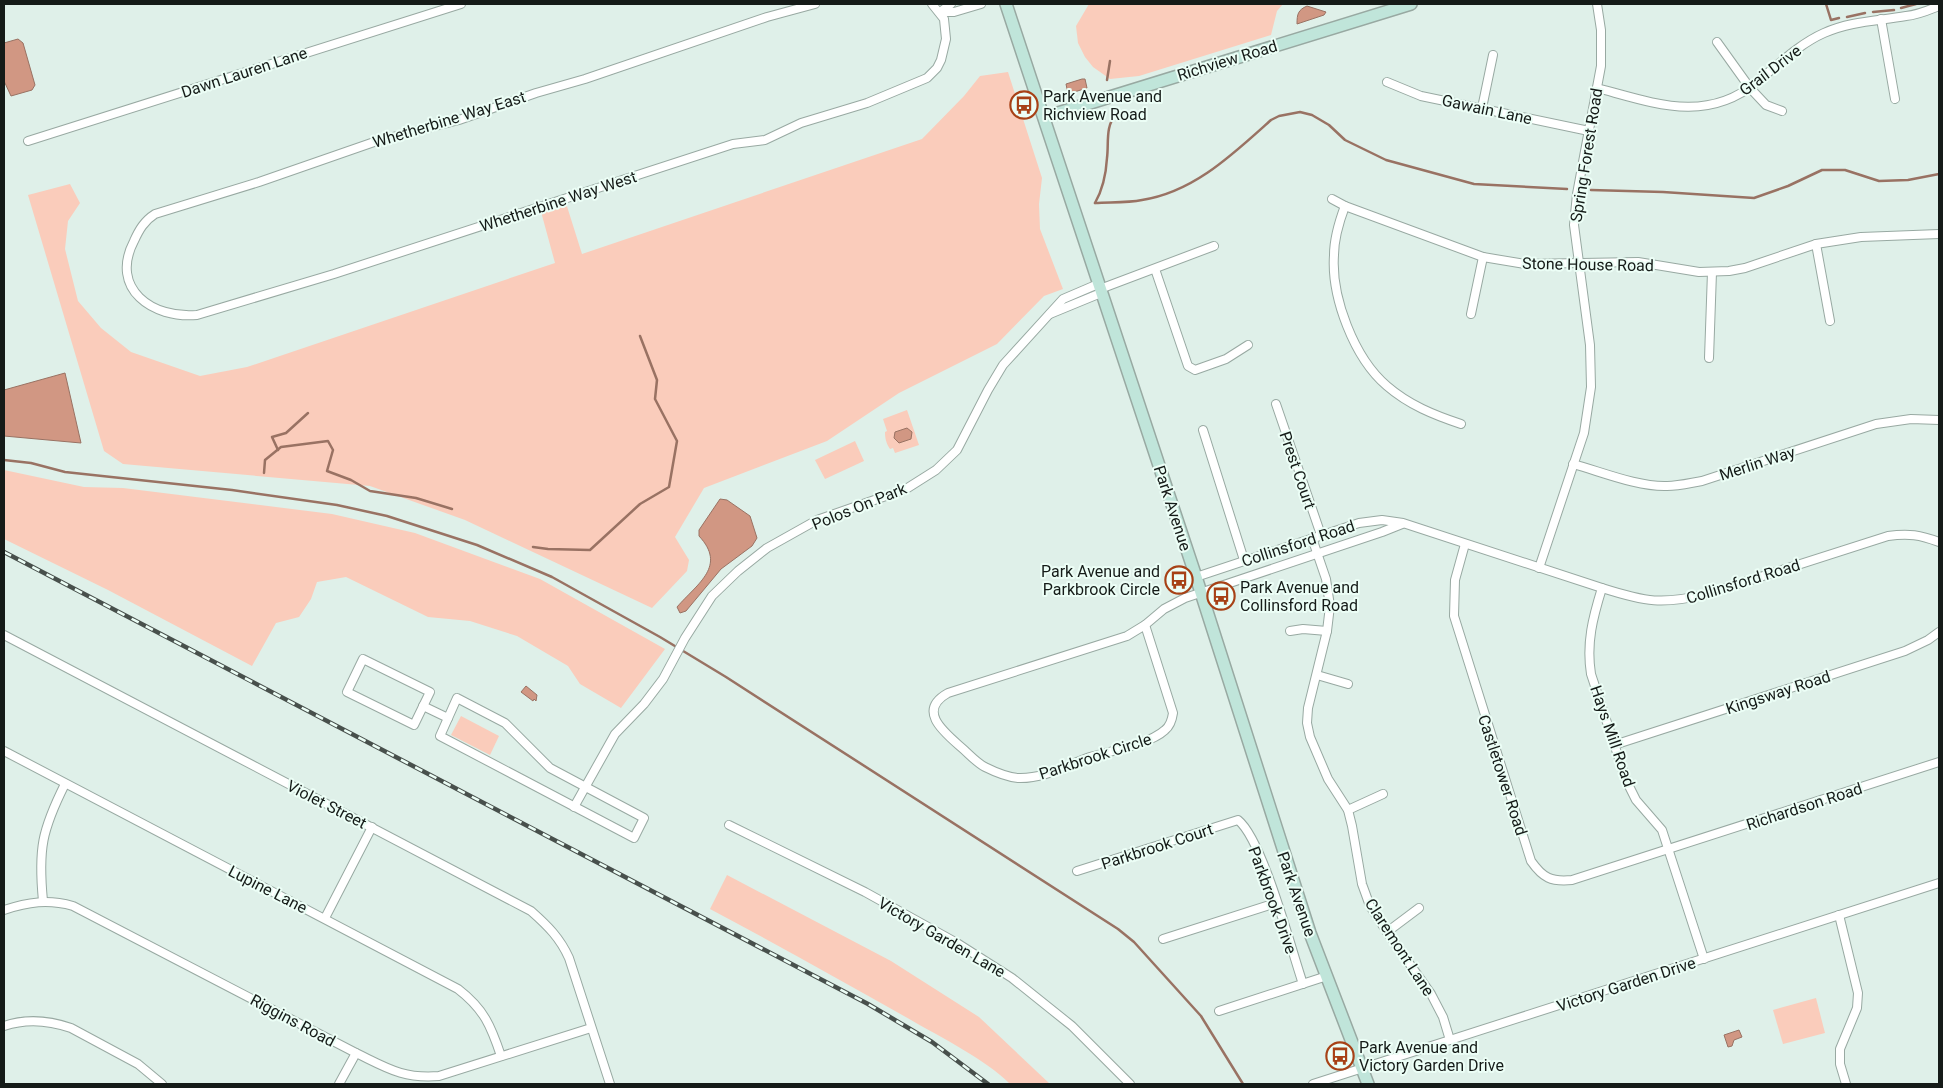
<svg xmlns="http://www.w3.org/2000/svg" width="1943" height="1088" viewBox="0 0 1943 1088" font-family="Roboto,sans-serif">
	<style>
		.green { fill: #faccbb }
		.water { fill: #d19783; stroke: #997263 }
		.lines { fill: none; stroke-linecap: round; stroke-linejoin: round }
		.stream { stroke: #997263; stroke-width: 2.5 }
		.street-casing { stroke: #98a9a2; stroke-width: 10 }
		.secondary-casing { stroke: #98a9a2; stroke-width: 14 }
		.street { stroke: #fff; stroke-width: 8 }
		.secondary { stroke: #c0e5da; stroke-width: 11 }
		.rail-casing { stroke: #48504c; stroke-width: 4.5 }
		.rail { stroke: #ecfef6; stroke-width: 2.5; stroke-dasharray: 8; stroke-linecap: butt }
		.labels { text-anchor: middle; stroke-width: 4; stroke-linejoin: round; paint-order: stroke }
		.street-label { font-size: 16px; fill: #151b18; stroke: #ecfef6 }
		.poi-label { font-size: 16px; fill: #151b18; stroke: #ecfef6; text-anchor: start }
	</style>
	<rect width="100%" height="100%" fill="#dff0e9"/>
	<!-- green -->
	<g class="green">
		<polygon points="1089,4 1283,4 1277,11 1271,35 1139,76 1110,79 1093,67 1085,57 1078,43 1076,26"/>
		<polygon points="1008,72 1042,178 1039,204 1040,229 1063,289 1044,296 997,344 899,393 827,441 704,488 675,537 689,560 687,571 652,608 465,520 370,486 123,464 104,451 28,195 70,184 80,203 68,221 65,249 78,301 101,328 131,352 200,376 247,367 555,263 540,208 565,200 582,254 922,139 964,96 980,76"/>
		<path d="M907,410L919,445L895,453L893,448L890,449C886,443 885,438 885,432L887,431L883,419Z"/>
		<polygon points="855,441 864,461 825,479 815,460"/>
		<polygon points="4,470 84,487 123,488 332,514 415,533 540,579 665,649 621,708 580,684 568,666 517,636 470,621 428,617 346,577 317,582 311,599 299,617 276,623 252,666 108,590 4,539"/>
		<polygon points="461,716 499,736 490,755 451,735"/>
		<path d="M727,875L891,961L979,1017L1050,1084H1010C985,1059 942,1038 911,1020C844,982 778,945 710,909Z"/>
		<polygon points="1816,998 1825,1033 1783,1044 1773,1010"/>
	</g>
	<!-- water -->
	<g class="water">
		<path d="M1307,6L1326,12L1324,15L1297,24C1297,14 1298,10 1307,6Z"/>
		<polygon points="18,39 23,43 35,85 32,90 11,96 4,81 4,43"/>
		<polygon points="1082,79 1085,79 1087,88 1068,94 1066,84"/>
		<polygon points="65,373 81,443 4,436 4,390"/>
		<polygon points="907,428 912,432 911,439 899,443 894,438 895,432"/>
		<path d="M720,499L727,500L750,516L757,538L752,546L721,569L686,611L680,613L677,607C698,583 727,566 699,536V530Z"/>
		<polygon points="526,686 537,695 536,701 534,699 533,701 521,692"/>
		<polygon points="1739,1030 1742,1037 1734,1040 1732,1046 1728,1047 1724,1035"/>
	</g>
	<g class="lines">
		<!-- stream -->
		<g class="stream">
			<polyline points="1826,4 1831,20 1839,18"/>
			<polyline points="1901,8 1916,4"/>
			<polyline points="1873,12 1894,10"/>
			<polyline points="1847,17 1865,13"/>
			<polyline points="1107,80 1110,61"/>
			<polyline points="1591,190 1663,192 1754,198 1788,186 1822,170 1845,170 1879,181 1908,180 1939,174"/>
			<path d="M1095,203C1110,202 1127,203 1142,200C1194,192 1233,154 1271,120L1279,116L1300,112L1312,115L1329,125L1345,140L1386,160L1474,184L1567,189"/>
			<path d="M1095,203C1103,189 1106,175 1107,158C1109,142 1105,127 1116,114"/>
			<polyline points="278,450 272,437 286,433 308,413"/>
			<polyline points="4,460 31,463 65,472 232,490 337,505 387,516 477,545 552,577 660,637 726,677 1118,929 1134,942 1201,1016 1243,1084"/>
			<polyline points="264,473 265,460 281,447 328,441 333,450 327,471 351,480 370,491 416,498 452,509"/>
			<polyline points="533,547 548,549 590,550 640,504 669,487 677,441 655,399 657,380 640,336"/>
		</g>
		<!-- street casing -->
		<g class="street-casing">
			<g id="street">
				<path d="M815,4L767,17L585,79L536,93L459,120L377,141L259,182L155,214C144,221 139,230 134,241C109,289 153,319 197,315L334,274L733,144L765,140L801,123L867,103L927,78L937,68L941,60L946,39L944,19L932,4"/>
				<polyline points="940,12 954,12 981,4"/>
				<polyline points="940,12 951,4"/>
				<polyline points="1881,19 1895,99"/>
				<polyline points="1717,42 1750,88 1766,105 1782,111"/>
				<polyline points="1387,82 1421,96 1589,131"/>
				<path d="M1597,88C1654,103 1706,124 1757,82C1778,65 1799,44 1824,33C1851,21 1878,21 1906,16C1918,15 1929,10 1939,6"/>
				<polyline points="1482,108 1493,55"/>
				<polyline points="28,141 461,4"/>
				<polyline points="1332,199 1345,206 1483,257 1525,264 1638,262 1699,272 1729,271 1745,268 1816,244 1861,237 1939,234"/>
				<path d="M1345,206C1339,222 1334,238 1334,255C1331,297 1354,358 1387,386C1409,405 1434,415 1461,424"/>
				<polyline points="1816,244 1830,321"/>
				<polyline points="1155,269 1188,366 1195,370 1226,359 1248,345"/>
				<polyline points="1100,289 1214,246"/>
				<polyline points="1050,314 1101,293"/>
				<polyline points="1471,314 1483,257"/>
				<polyline points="1709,358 1712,272"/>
				<polyline points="1276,404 1321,535"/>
				<polyline points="1203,430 1244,560"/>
				<path d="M1573,464C1602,472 1638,487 1667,486C1679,486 1690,483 1702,481L1876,424L1911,419L1939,420"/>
				<polyline points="1312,538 1326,579 1330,606 1327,631 1308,708 1307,723 1310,737 1328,779 1348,810 1352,826 1362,884 1370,906 1387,932 1431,994 1443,1017 1450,1040"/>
				<path d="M1465,544L1455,580L1454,616L1531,861C1543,878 1551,882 1572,880L1939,762"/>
				<polyline points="1539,568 1584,433 1591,387 1590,345 1574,225 1577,194 1601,66 1601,30 1597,4"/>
				<path d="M1196,577L1359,523L1382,520L1403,523L1602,588C1646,602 1662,605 1707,594L1888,536C1909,533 1920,535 1939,542"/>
				<path d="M1602,588C1593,617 1586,643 1591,674L1626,780L1636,800L1662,830L1704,959"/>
				<path d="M1145,625L1173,713C1172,720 1170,726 1165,730C1150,744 1111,751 1090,757C1067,765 1044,779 1018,778C1007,777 995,772 985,767C977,763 969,754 962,748C945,733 916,711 948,693L1127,636Z"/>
				<polyline points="1145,625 1164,609 1185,598 1382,532 1402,524"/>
				<polyline points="1290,631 1303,629 1327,631"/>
				<path d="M4,635L531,911C548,926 560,938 569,958L610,1084"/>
				<polygon points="363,659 430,692 414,725 347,692"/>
				<polyline points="1317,675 1348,684"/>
				<polygon points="457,698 505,723 550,768 644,818 634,838 440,736"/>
				<polyline points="423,706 448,718"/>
				<polyline points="1614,745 1905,651 1928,640 1939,632"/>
				<path d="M4,751L458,989C484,1009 491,1026 501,1056"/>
				<polyline points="574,807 615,734 644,704 663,679 685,638 712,596 738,571 767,548 817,520 906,489 936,470 957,450 988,390 1003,365 1063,299 1098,284"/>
				<polyline points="1348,810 1383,794"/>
				<polyline points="729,825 865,892 957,943 1012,978 1072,1026 1130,1084"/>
				<path d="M1077,871L1238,820C1263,840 1291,949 1303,984"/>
				<path d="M43,901C38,849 42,830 65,784"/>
				<path d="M4,910C28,902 48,899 73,906L356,1053C387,1068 403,1079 439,1076L591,1028"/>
				<polyline points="1839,915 1858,993 1857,1008 1840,1049 1840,1064 1846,1084"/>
				<polyline points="325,918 372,827"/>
				<polyline points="1387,932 1419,908"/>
				<polyline points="1163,939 1276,903"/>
				<polyline points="1219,1011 1327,976"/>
				<path d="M4,1026C27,1018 48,1020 71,1028L138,1064L162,1084"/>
				<polyline points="339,1084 356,1053"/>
				<polyline points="1313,1084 1939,883"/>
			</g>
		</g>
		<!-- secondary casing -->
		<g class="secondary-casing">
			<g id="secondary">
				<polyline points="1006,4 1196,577 1310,933 1368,1084"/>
				<polyline points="1045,117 1411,4"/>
			</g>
		</g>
		<!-- street -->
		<use href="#street" class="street"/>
		<!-- secondary -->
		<use href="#secondary" class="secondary"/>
		<!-- rail casing -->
		<g class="rail-casing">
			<polyline id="rail" points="4,552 868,1004 932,1042 988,1084"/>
		</g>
		<!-- rail -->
		<use href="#rail" class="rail"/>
	</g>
	<!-- icons -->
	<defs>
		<g id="bus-ring" transform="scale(1.4375)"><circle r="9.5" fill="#ecfef6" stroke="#a74116" stroke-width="1.5"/><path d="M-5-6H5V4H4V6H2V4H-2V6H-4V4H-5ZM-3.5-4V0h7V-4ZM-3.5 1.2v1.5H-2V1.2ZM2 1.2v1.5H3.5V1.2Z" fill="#a74116"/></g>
	</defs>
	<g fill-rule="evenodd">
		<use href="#bus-ring" x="1024" y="105"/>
		<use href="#bus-ring" x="1179" y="580"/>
		<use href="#bus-ring" x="1221" y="596"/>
		<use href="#bus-ring" x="1340" y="1056"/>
	</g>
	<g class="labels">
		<!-- street labels -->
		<g class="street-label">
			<text transform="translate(1227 60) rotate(-17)" y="6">Richview Road</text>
			<text transform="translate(1770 70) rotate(-37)" y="6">Grail Drive</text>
			<text transform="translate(244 72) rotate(-18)" y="6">Dawn Lauren Lane</text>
			<text transform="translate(1487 109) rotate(12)" y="6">Gawain Lane</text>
			<text transform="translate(449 119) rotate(-17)" y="6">Whetherbine Way East</text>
			<text transform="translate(1586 155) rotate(-81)" y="6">Spring Forest Road</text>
			<text transform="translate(558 201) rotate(-18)" y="6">Whetherbine Way West</text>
			<text transform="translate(1588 264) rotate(1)" y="6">Stone House Road</text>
			<text transform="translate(1757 463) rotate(-18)" y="6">Merlin Way</text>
			<text transform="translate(1298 470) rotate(71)" y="6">Prest Court</text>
			<text transform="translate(859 506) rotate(-22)" y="6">Polos On Park</text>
			<text transform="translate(1173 508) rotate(72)" y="6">Park Avenue</text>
			<text transform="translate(1298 543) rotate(-18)" y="6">Collinsford Road</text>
			<text transform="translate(1743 581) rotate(-17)" y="6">Collinsford Road</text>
			<text transform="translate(1778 692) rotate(-18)" y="6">Kingsway Road</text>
			<text transform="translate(1613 736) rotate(71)" y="6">Hays Mill Road</text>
			<text transform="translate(1095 756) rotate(-18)" y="6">Parkbrook Circle</text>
			<text transform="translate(1503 775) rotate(72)" y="6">Castletower Road</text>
			<text transform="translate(327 804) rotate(27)" y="6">Violet Street</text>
			<text transform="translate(1804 806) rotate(-18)" y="6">Richardson Road</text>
			<text transform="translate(1157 846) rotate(-18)" y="6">Parkbrook Court</text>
			<text transform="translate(268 889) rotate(27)" y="6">Lupine Lane</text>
			<text transform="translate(1297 894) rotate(71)" y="6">Park Avenue</text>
			<text transform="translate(1273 900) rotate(70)" y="6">Parkbrook Drive</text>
			<text transform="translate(942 937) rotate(30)" y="6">Victory Garden Lane</text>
			<text transform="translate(1400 947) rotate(57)" y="6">Claremont Lane</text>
			<text transform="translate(1626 984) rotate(-18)" y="6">Victory Garden Drive</text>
			<text transform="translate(293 1020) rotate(28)" y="6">Riggins Road</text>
		</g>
		<!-- poi labels -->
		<g class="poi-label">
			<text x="1043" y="102">Park Avenue and<tspan x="1043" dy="18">Richview Road</tspan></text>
			<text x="1160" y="577" text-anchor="end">Park Avenue and<tspan x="1160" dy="18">Parkbrook Circle</tspan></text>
			<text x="1240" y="593">Park Avenue and<tspan x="1240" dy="18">Collinsford Road</tspan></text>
			<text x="1359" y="1053">Park Avenue and<tspan x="1359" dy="18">Victory Garden Drive</tspan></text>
		</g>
	</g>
	<!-- border -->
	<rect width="1943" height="1088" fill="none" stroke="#151b18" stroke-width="10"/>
</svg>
